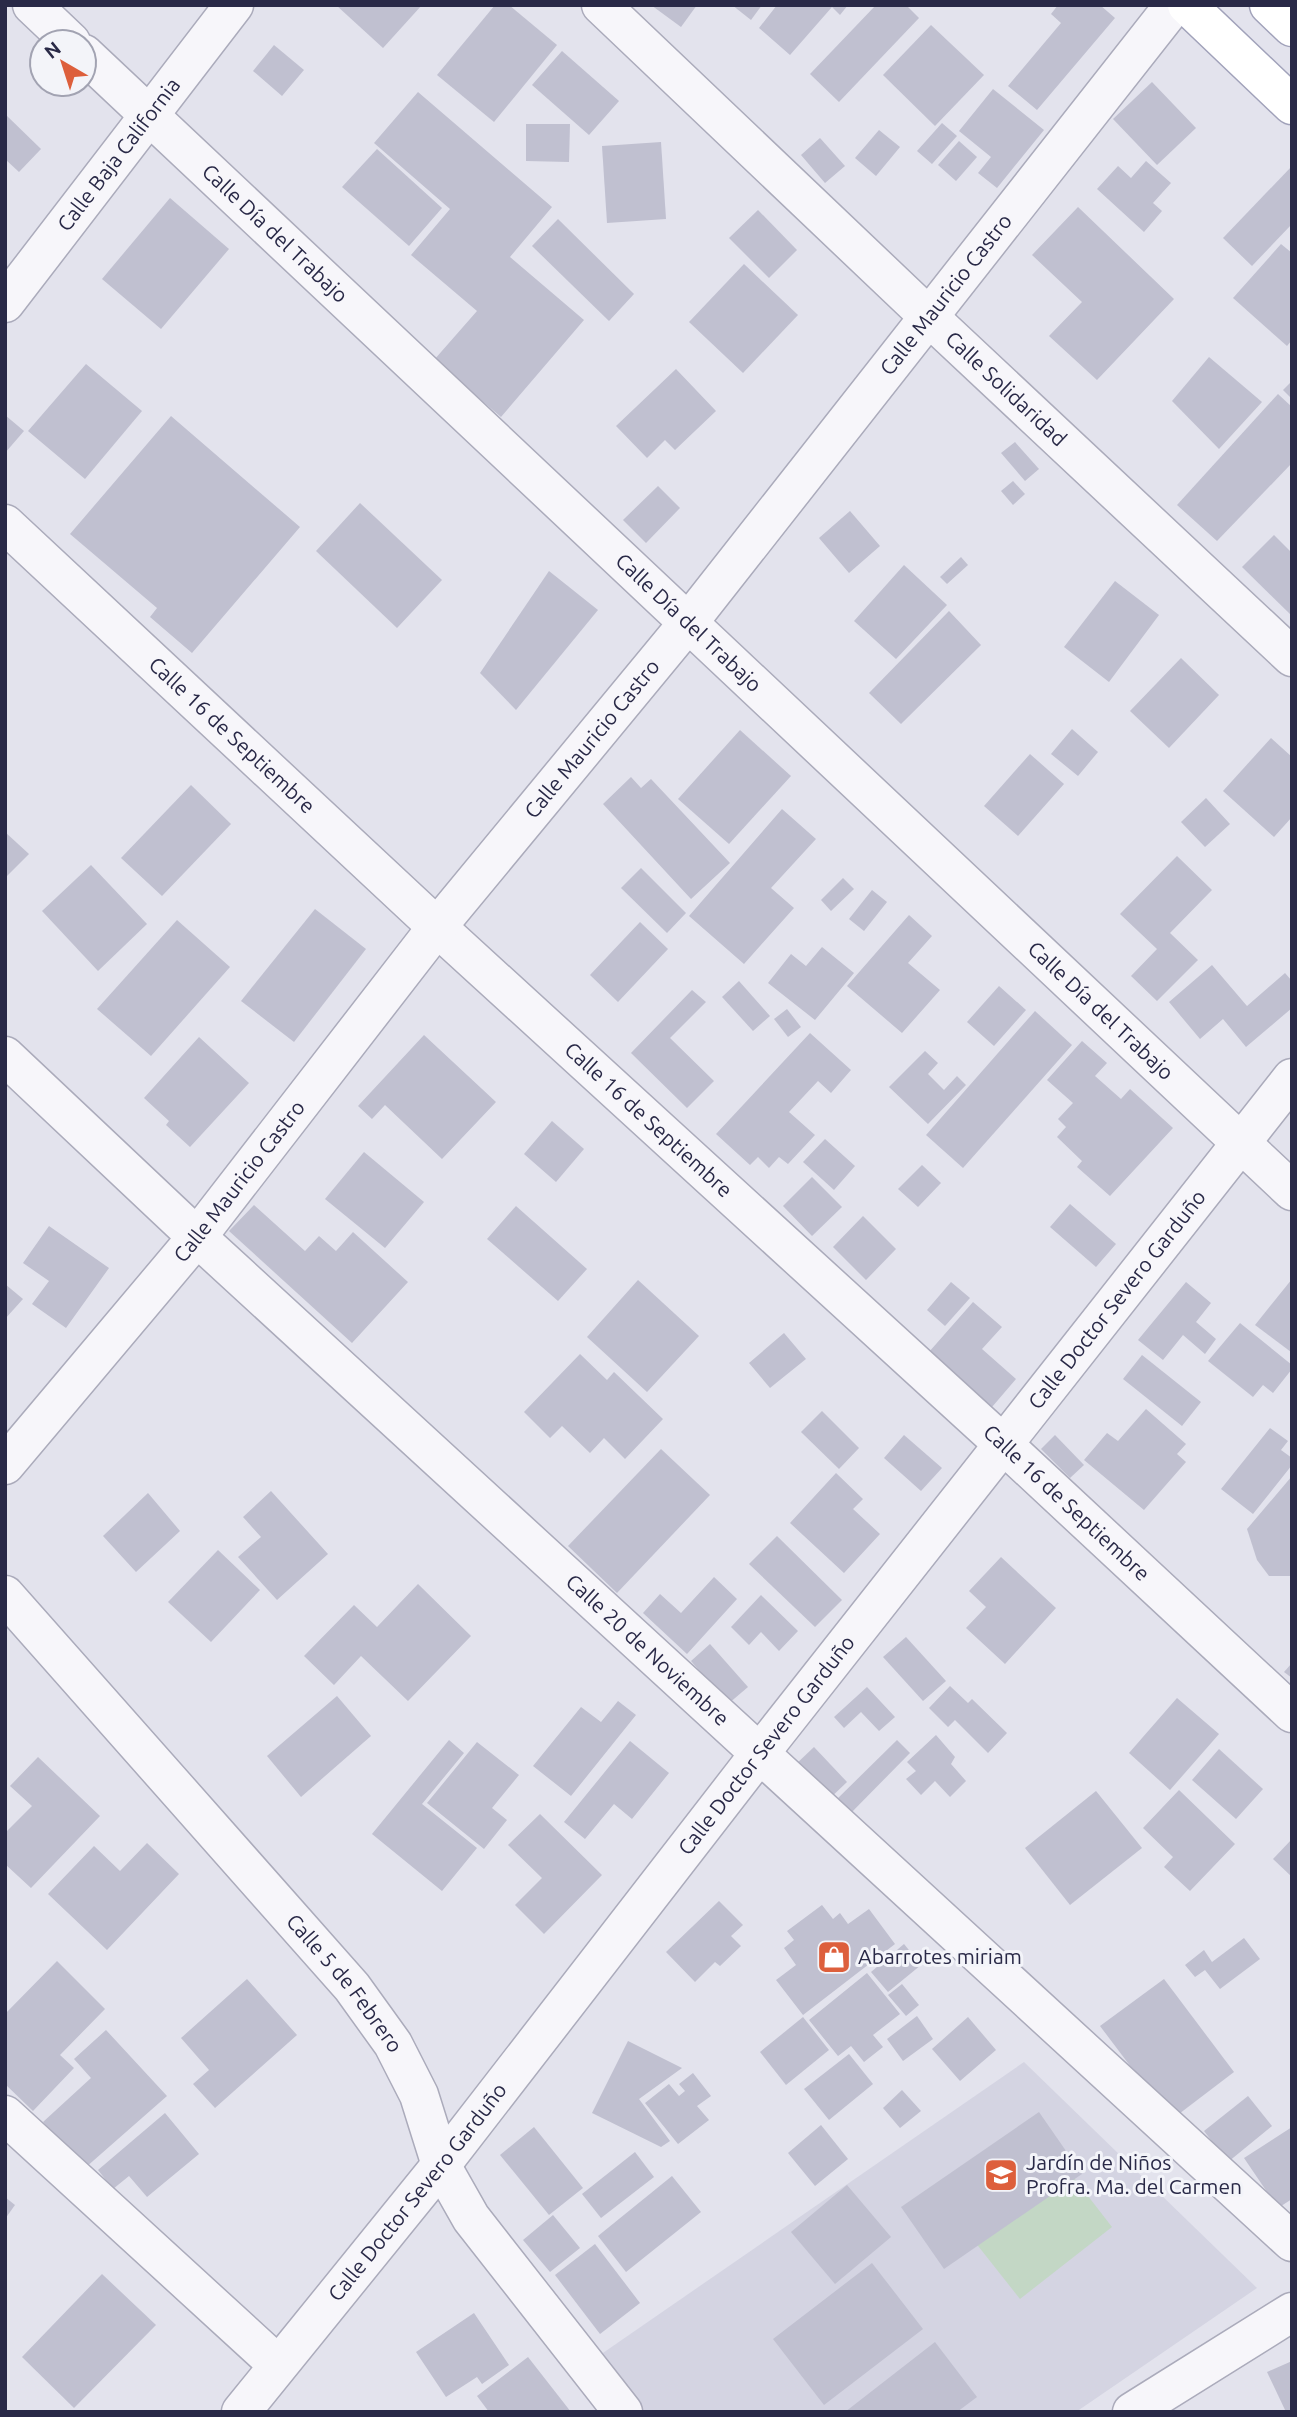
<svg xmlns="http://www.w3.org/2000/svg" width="1297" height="2417" viewBox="0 0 1297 2417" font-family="Ubuntu,sans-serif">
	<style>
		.built { fill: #d4d4e2 }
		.green { fill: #c3d7c5 }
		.building { fill: #c0c0d0 }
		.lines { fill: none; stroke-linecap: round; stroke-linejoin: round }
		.minor-casing { stroke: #ababbb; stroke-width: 41 }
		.major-casing { stroke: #a1a2ba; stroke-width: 41 }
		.minor { stroke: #f7f6fa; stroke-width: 38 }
		.major { stroke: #fff; stroke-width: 38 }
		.labels { text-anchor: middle; stroke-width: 6; stroke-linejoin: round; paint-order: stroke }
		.street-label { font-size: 21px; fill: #292947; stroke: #f3f4f9 }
		.poi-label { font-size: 21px; fill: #292947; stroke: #f3f4f9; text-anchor: start }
	</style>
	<rect width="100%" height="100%" fill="#e3e3ed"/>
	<!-- built -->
	<polygon class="built" points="1024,2062 1257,2288 1076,2412 644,2412 600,2355"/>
	<!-- green -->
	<polygon class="green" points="1064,2165 1112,2227 1020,2299 971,2237"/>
	<!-- building -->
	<g class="building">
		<polygon points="336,5 422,5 383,48"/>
		<polygon points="495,5 509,5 557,45 494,122 437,75"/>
		<polygon points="651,5 697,5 681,27"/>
		<polygon points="732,5 762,5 751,20"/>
		<polygon points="777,5 848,5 840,15 832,7 790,55 759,28"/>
		<polygon points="876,5 906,5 919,18 839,102 810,74"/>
		<polygon points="1058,5 1100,5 1115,18 1037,110 1008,86 1061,23 1051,14"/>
		<polygon points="931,25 984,75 935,126 883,75"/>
		<polygon points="274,45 304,70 282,96 253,71"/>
		<polygon points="562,51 619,101 589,135 532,85"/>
		<polygon points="1152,82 1196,128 1157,165 1113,119"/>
		<polygon points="993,89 1044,130 997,188 978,173 991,157 959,131"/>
		<polygon points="418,92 552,207 510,257 584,320 501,417 434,360 477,311 411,255 450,209 374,143"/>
		<polygon points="5,114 41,149 19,172 5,159"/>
		<polygon points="942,123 957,136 932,164 917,151"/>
		<polygon points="526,124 570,124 569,162 526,161"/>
		<polygon points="879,130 900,147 876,176 855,158"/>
		<polygon points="820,138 845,166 825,183 801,155"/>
		<polygon points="959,141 977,157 956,181 938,165"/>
		<polygon points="661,142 666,219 607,223 602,146"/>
		<polygon points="377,149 442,208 409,246 342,187"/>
		<polygon points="1146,161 1171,183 1153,203 1162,211 1144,232 1097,189 1118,166 1131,178"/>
		<polygon points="1292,166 1292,224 1252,266 1223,238"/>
		<polygon points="170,198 229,249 161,329 102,279"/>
		<polygon points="1078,207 1174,299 1097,380 1049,336 1082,302 1032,255"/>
		<polygon points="758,210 797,250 769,278 729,238"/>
		<polygon points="558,219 634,294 609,321 532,246"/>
		<polygon points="1281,244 1292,253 1292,340 1287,346 1233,298"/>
		<polygon points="744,264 798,315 743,373 689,322"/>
		<polygon points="1209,357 1262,402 1219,449 1172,401"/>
		<polygon points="86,364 142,411 85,479 28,431"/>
		<polygon points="676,369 716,411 675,450 665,440 647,458 616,426"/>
		<polygon points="1292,381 1292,399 1283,390"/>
		<polygon points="1278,394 1292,407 1292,463 1217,541 1177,505"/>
		<polygon points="5,415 24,431 5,453"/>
		<polygon points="171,416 300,527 192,653 150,617 157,608 70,534"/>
		<polygon points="1015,442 1039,469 1025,481 1001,453"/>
		<polygon points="1013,481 1025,494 1013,505 1001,491"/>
		<polygon points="658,486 680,508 646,543 623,520"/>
		<polygon points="360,503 442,580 397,628 316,551"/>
		<polygon points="850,511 880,546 849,573 819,538"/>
		<polygon points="1274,535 1292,553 1292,616 1242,567"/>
		<polygon points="961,557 968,565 947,584 940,577"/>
		<polygon points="904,565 947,605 896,659 854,621"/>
		<polygon points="549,571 598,610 516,710 480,673"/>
		<polygon points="1115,581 1159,615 1109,682 1064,647"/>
		<polygon points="949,611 981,645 901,724 869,693"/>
		<polygon points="1181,658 1219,695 1169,748 1130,711"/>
		<polygon points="1072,729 1098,752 1078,776 1051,754"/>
		<polygon points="740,730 791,776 729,844 678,799"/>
		<polygon points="1271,738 1292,757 1292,817 1274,837 1223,791"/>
		<polygon points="1030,754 1064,784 1018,836 984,806"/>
		<polygon points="631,777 641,788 651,779 730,863 691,899 603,804"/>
		<polygon points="191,785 231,824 162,896 121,858"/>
		<polygon points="1206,798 1230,824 1205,847 1181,822"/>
		<polygon points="782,809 816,839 771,888 794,908 744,964 689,916"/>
		<polygon points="5,832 29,854 5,878"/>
		<polygon points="1177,856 1212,890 1170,933 1198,960 1157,1001 1131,976 1157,949 1120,914"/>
		<polygon points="91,865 147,924 98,971 42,911"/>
		<polygon points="641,868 686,913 667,933 621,888"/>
		<polygon points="843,878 854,889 831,911 821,900"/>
		<polygon points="872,890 887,902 864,931 849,919"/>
		<polygon points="315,909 366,949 294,1042 241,1001"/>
		<polygon points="909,915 932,936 908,963 940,990 902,1033 847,986"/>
		<polygon points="177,920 230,967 151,1056 97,1009"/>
		<polygon points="640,922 668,949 618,1002 590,975"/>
		<polygon points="822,947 854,973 815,1020 768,983 791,954 806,966"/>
		<polygon points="1212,965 1247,1006 1285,973 1292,981 1292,1008 1246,1047 1223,1019 1200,1039 1169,1002"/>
		<polygon points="739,981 770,1016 753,1031 722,997"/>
		<polygon points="999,986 1026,1010 994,1046 967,1022"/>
		<polygon points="692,990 706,1002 670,1038 714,1081 687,1108 631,1053"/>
		<polygon points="787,1009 801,1027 788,1037 774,1019"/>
		<polygon points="1035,1011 1072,1045 963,1168 926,1135"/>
		<polygon points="810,1033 851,1070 831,1093 818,1081 789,1112 815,1135 788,1164 779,1157 769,1168 758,1157 750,1165 716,1134"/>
		<polygon points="424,1035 496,1102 442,1159 385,1105 372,1119 358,1106"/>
		<polygon points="199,1037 249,1083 190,1147 166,1125 169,1121 144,1098"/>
		<polygon points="1082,1041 1107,1063 1095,1076 1121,1099 1130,1089 1173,1128 1110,1196 1077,1167 1082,1161 1057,1137 1066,1127 1058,1119 1073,1103 1047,1080"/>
		<polygon points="925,1051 938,1063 928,1074 944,1090 957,1076 966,1085 928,1124 889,1087"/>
		<polygon points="552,1121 584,1149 556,1182 524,1154"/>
		<polygon points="825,1139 855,1166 834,1190 803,1162"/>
		<polygon points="364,1152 424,1202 385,1248 325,1199"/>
		<polygon points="922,1165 941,1183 918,1207 898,1189"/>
		<polygon points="812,1177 842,1207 812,1236 783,1206"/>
		<polygon points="1070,1204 1116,1244 1096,1267 1050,1227"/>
		<polygon points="254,1205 305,1251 319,1236 336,1251 353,1232 408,1282 352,1343 229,1231"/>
		<polygon points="516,1206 587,1269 558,1301 487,1239"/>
		<polygon points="863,1216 896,1249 866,1280 833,1247"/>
		<polygon points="49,1226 109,1268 66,1328 32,1304 49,1281 23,1263"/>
		<polygon points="1292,1279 1292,1351 1291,1352 1255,1325"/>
		<polygon points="638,1280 699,1336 647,1392 587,1337"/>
		<polygon points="951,1282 970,1298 945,1326 927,1310"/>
		<polygon points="1186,1282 1211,1303 1196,1322 1216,1339 1205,1354 1183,1335 1163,1360 1138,1340"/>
		<polygon points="5,1284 23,1299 5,1319"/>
		<polygon points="973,1302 1002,1327 982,1349 1016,1379 992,1407 929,1352"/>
		<polygon points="1240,1323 1292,1365 1292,1369 1273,1393 1263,1385 1253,1397 1208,1361"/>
		<polygon points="784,1333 806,1359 770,1388 749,1363"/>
		<polygon points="580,1354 607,1380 614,1372 663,1419 625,1459 604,1438 590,1453 562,1426 550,1438 524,1412"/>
		<polygon points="1142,1355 1201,1402 1182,1426 1123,1379"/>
		<polygon points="1146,1409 1186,1444 1177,1454 1186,1462 1144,1510 1084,1460 1107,1433 1118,1441"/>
		<polygon points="822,1411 859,1448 839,1469 801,1432"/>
		<polygon points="1270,1428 1288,1441 1281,1450 1292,1458 1292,1465 1253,1514 1221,1489"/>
		<polygon points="904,1435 942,1468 921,1491 884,1458"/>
		<polygon points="1055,1435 1084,1465 1070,1478 1041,1449"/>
		<polygon points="661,1449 710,1495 617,1593 568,1546"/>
		<polygon points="836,1473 863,1499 853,1509 880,1534 844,1573 790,1523"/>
		<polygon points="1292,1476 1292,1576 1269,1576 1257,1560 1247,1529"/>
		<polygon points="271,1491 328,1554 277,1600 238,1557 261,1537 243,1517"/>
		<polygon points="148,1493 180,1531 136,1572 103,1536"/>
		<polygon points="777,1536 842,1600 815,1627 749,1564"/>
		<polygon points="218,1550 260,1590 211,1642 168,1602"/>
		<polygon points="1001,1557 1056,1608 1005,1664 966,1628 986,1607 969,1591"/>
		<polygon points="714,1577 737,1599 687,1654 643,1613 660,1594 681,1613"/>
		<polygon points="418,1584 471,1636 408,1701 361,1656 334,1685 304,1656 354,1605 377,1627"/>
		<polygon points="761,1595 798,1631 779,1651 761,1632 749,1645 731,1627"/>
		<polygon points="906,1637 946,1681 923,1701 883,1657"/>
		<polygon points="710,1644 748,1687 728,1704 691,1661"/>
		<polygon points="1292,1663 1292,1678 1284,1672"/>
		<polygon points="950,1686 968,1703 972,1699 1007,1733 988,1753 955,1720 948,1727 929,1708"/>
		<polygon points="867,1687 895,1717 879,1731 861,1712 844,1728 834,1717"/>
		<polygon points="337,1696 371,1736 301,1797 267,1756"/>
		<polygon points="1177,1698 1219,1734 1170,1790 1129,1753"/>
		<polygon points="618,1701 636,1715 571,1796 533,1766 581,1707 601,1722"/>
		<polygon points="936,1735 955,1757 951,1764 966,1781 950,1797 935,1781 921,1795 906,1779 916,1771 907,1762"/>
		<polygon points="449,1740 464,1753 422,1804 477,1848 442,1891 372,1834"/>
		<polygon points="897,1740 910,1753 845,1819 831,1805"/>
		<polygon points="630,1741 669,1773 632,1819 614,1804 585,1839 564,1822"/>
		<polygon points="477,1742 519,1775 492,1808 507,1820 484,1849 427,1803"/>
		<polygon points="814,1747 847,1782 826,1802 793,1767"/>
		<polygon points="1219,1749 1263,1789 1236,1819 1192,1780"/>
		<polygon points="38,1757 100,1816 31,1888 5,1864 5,1833 32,1806 10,1786"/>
		<polygon points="1179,1790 1235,1844 1190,1891 1164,1867 1173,1857 1143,1828"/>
		<polygon points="1096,1791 1142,1848 1070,1905 1025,1848"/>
		<polygon points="540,1814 602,1875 544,1934 515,1905 542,1878 508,1845"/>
		<polygon points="1292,1839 1292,1877 1273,1859"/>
		<polygon points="147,1843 179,1874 107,1950 48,1894 94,1846 120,1871"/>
		<polygon points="719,1901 743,1925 731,1936 741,1946 720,1966 715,1962 695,1982 666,1952"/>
		<polygon points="822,1905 833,1919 840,1913 848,1924 869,1909 895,1944 803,2015 776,1980 796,1965 784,1948 794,1940 787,1931"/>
		<polygon points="1244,1938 1260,1959 1220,1989 1205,1970 1195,1977 1185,1965 1204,1950 1212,1962"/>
		<polygon points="904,1944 921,1965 888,1992 871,1972"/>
		<polygon points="57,1961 105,2009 60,2055 74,2068 33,2111 5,2084 5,2014"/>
		<polygon points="867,1973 900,2014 873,2035 883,2047 864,2062 851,2046 838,2056 809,2020"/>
		<polygon points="247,1979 297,2035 215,2108 193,2084 209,2070 181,2038"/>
		<polygon points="1164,1979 1234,2072 1171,2120 1100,2026"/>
		<polygon points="902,1984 919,2005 906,2016 888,1995"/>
		<polygon points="917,2016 933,2039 903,2061 887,2039"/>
		<polygon points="803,2017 829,2050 786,2085 760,2052"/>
		<polygon points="968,2017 996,2050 960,2081 932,2049"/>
		<polygon points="106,2030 167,2096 85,2168 43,2122 91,2078 74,2059"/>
		<polygon points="628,2041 682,2068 639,2099 670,2141 661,2147 592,2113"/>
		<polygon points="849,2054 873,2084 829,2120 804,2089"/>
		<polygon points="693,2073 711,2096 697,2106 709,2120 678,2144 645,2103 669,2084 679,2096 685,2091 679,2084"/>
		<polygon points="902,2090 921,2111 900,2128 883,2108"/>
		<polygon points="1248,2096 1272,2126 1228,2162 1204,2131"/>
		<polygon points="1039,2112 1082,2174 944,2269 901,2207"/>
		<polygon points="165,2113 199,2154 147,2197 129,2176 113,2189 98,2170"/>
		<polygon points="821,2125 848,2159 815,2186 788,2153"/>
		<polygon points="534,2127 583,2188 549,2215 500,2155"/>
		<polygon points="1292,2127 1292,2199 1278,2208 1244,2158"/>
		<polygon points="635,2152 654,2177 601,2218 582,2194"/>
		<polygon points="672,2176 701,2212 626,2272 598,2236"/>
		<polygon points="847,2185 891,2237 835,2284 791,2232"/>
		<polygon points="5,2197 15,2205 5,2219"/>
		<polygon points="553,2215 580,2248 550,2272 523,2240"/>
		<polygon points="595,2244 640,2303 600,2334 555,2275"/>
		<polygon points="872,2263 923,2329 824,2405 773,2339"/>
		<polygon points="102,2274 156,2325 74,2408 22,2357"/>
		<polygon points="474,2313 509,2365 482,2384 477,2377 446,2397 416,2352"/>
		<polygon points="935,2342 977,2397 957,2412 845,2412"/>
		<polygon points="528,2357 571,2412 489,2412 477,2396"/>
		<polygon points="1292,2361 1292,2412 1286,2412 1267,2372"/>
	</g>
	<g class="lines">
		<!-- minor casing -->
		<g class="minor-casing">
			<g id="minor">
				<polyline points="32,5 71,42"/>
				<path id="s1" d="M601,5L928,316L1292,657"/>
				<path id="s2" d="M84,54L1292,1191"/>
				<path id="s3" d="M5,303L234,5"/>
				<path id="s4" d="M5,524L437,927L1003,1444L1292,1713"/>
				<path id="s5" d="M5,1056L197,1237L1292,2242"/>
				<path id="s6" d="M5,1465L197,1237L437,927L688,623L1174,5"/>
				<path id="s7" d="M5,1595L352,1987L393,2044L419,2095L441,2165L471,2218L623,2412"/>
				<polyline points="5,2115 278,2365"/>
				<path id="s8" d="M241,2412L441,2165L760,1753L1292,1078"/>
				<polyline points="1132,2412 1292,2312"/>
			</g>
		</g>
		<!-- major casing -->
		<g class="major-casing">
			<g id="major">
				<polyline points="1187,5 1292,105"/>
				<polyline points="1269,5 1292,27"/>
			</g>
		</g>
		<!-- minor -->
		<use href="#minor" class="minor"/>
		<!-- major -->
		<use href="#major" class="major"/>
	</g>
	<!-- icons -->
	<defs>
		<g id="shop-square" transform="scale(1.75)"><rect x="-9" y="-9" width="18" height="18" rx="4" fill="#dd5f3c" stroke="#f3f4f9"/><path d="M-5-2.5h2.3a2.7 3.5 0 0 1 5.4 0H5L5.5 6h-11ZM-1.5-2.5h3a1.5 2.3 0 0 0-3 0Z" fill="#fff"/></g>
		<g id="school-square" transform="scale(1.75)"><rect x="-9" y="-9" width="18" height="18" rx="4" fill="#dd5f3c" stroke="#f3f4f9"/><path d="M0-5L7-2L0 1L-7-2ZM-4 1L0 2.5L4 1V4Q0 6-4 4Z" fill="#fff"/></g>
	</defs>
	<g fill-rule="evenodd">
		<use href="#shop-square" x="834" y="1957"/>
		<use href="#school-square" x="1001" y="2175"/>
	</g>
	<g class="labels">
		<!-- street labels -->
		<g class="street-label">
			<text dy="7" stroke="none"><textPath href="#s3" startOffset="187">Calle Baja California</textPath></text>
			<text dy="7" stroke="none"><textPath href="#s2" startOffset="262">Calle Día del Trabajo</textPath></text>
			<text dy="7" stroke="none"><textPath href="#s6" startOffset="1502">Calle Mauricio Castro</textPath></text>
			<text dy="7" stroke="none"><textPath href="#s1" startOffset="558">Calle Solidaridad</textPath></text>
			<text dy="7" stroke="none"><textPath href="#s2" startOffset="830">Calle Día del Trabajo</textPath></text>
			<text dy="7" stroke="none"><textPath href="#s4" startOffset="310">Calle 16 de Septiembre</textPath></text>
			<text dy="7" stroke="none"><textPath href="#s6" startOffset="934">Calle Mauricio Castro</textPath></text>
			<text dy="7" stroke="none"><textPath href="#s2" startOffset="1396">Calle Día del Trabajo</textPath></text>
			<text dy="7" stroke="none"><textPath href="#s4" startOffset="877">Calle 16 de Septiembre</textPath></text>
			<text dy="7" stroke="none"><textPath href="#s6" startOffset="368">Calle Mauricio Castro</textPath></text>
			<text dy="7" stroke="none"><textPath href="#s8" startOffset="1416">Calle Doctor Severo Garduño</textPath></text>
			<text dy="7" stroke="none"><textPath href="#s4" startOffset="1444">Calle 16 de Septiembre</textPath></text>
			<text dy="7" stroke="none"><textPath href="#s5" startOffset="875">Calle 20 de Noviembre</textPath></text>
			<text dy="7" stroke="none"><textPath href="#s8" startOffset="849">Calle Doctor Severo Garduño</textPath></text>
			<text dy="7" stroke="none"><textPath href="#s7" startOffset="516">Calle 5 de Febrero</textPath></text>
			<text dy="7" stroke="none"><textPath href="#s8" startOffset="282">Calle Doctor Severo Garduño</textPath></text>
		</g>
		<!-- poi labels -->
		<g class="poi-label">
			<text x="858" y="1964">Abarrotes miriam</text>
			<text x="1026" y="2170">Jardín de Niños<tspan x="1026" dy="24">Profra. Ma. del Carmen</tspan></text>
		</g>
	</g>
	<!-- border -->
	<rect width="1297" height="2417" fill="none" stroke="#292947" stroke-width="14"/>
	<!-- north arrow -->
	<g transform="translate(63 63) rotate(321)"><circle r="33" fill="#f3f4f9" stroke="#a2a3b2" stroke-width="2"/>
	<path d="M0-5L12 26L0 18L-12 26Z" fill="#dd5f3c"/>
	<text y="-10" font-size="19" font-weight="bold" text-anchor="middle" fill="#292947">N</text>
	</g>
</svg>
